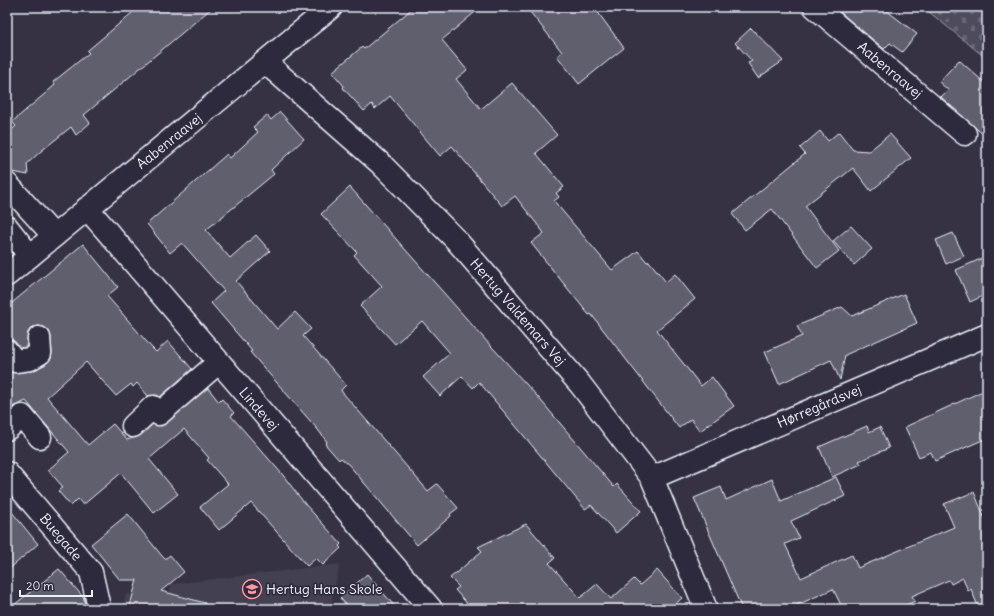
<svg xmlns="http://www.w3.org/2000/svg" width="994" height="616" viewBox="0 0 994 616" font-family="Delius,sans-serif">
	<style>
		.built { fill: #433f51 }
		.cemetery { fill: url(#cemetery-stones); stroke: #9a9eaa }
		.building { fill: #605e6e; stroke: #e8f1f8 }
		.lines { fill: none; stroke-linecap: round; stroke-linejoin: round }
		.minor-casing { stroke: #e8f1f8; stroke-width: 25 }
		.minor { stroke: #2f2a3d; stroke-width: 22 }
		.labels { text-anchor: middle; stroke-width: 3.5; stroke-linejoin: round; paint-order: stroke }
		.street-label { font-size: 14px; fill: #e8f1f8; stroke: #2f2a3d }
		.poi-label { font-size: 14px; fill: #e8f1f8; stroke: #2f2a3d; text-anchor: start }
	</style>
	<defs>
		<pattern id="cemetery-stones" width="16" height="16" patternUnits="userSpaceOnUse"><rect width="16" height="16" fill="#4d4b5c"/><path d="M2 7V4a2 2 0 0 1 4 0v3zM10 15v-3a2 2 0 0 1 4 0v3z" fill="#676574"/></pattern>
	</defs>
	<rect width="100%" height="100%" fill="#363244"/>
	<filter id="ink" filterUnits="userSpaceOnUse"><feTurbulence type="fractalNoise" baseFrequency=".025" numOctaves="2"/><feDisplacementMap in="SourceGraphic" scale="8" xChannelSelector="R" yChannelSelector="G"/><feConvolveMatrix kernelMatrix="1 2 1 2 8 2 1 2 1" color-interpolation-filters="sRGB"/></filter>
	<g filter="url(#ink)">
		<!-- built -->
		<polygon class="built" points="340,564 330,609 122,609 126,594 167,600 172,584"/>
		<!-- cemetery -->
		<polygon class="cemetery" points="923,7 987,7 987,59"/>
		<!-- building -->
		<g class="building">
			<polygon points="139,7 213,7 84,115 90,123 76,135 71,127 40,152 27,164 28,175 7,171 7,134 16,126 12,122 55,85 53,82 89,53 87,51"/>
			<polygon points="414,7 481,7 442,40 467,70 456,79 481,109 512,83 557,135 536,153 564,187 556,193 559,197 554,201 612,270 638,251 647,262 649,261 666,282 675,274 695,299 657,330 701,386 712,377 734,406 700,431 691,419 679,428 591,314 589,315 531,243 544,233 515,196 502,206 452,146 440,156 390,96 375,109 372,104 364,111 343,88 344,86 332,72 362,47 364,49"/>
			<polygon points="526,7 594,7 624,48 579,84 557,56 562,52"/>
			<polygon points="834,7 882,7 917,34 902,52 890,43 884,49"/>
			<polygon points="751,28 783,61 758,78 748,63 752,61 735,43"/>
			<polygon points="959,60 987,85 987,138 941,97 948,90 939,82"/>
			<polygon points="280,112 304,139 271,170 274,174 206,230 230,258 256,235 270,251 236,281 277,329 295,312 311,329 303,336 346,385 341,390 342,392 428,491 437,484 458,508 450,514 451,516 417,545 349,465 341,458 339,460 325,444 327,442 319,431 250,352 252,351 211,303 224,291 182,243 170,253 147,224 227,154 230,158 258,132 253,127 267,115 271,120"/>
			<polygon points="820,131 828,141 839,132 853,150 869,151 890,134 911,158 871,191 853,168 805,206 839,251 817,268 772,209 745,230 732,214 805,154 800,148"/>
			<polygon points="350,187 481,335 537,396 614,487 617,484 641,511 616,533 591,505 585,509 479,382 473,388 462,376 440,396 423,377 450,353 422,321 395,344 360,306 382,286 354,255 357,252 321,214"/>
			<polygon points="851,226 872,249 854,265 833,241"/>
			<polygon points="953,233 964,256 946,264 936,240"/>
			<polygon points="83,244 118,287 107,296 152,348 156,352 168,341 192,369 160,397 157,395 148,396 137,383 133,387 131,384 116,396 86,362 47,397 88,445 113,424 127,440 141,435 153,424 162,426 208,388 219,402 222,399 234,413 231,416 282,474 305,504 341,544 339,546 341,548 323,565 316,558 307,566 251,503 219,530 200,507 228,484 207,460 209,458 184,429 149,459 178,494 154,513 121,473 83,505 78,499 71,506 58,491 63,487 48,470 69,452 26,401 14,406 7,412 7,370 16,373 32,371 46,364 51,359 52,353 51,337 49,331 44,327 39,326 32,327 28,332 26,347 20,348 12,340 7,339 7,307"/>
			<polygon points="987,256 987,294 970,302 956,270"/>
			<polygon points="904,294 917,323 845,355 840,380 831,360 779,384 765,352 802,336 797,326 842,307 852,316"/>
			<polygon points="987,389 987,438 935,461 931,452 919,457 905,427"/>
			<polygon points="867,426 869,432 880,427 889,448 859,461 861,464 832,477 819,447"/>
			<polygon points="836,477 845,496 791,521 799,538 785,544 801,578 852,555 858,568 860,567 954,527 944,504 974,492 987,524 987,609 979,609 971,589 968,591 963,578 951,584 949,580 912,596 915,601 898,609 843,609 833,589 788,609 742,609 694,498 721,487 726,500 772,479 781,501"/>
			<polygon points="7,506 38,544 7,571"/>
			<polygon points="128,514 162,556 165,559 170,555 184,572 161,591 205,603 205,609 129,609 137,580 120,580 91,544"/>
			<polygon points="526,524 555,558 549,563 580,598 597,584 611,599 634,579 640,585 657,570 682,598 670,609 472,609 455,590 459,587 450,578 482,551 478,547"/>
			<polygon points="59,569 84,598 85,609 9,609"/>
			<polygon points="367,574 397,609 350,609 340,598"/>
		</g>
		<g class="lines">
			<!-- minor casing -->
			<g class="minor-casing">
				<g id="minor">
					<polyline points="815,7 965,134"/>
					<polyline points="265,62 380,163 456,240 580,384 652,478 706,609"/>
					<polyline points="7,184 54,236"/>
					<polyline points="87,208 431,609"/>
					<polyline points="7,227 30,256"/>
					<polyline points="7,275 331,7"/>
					<polyline points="7,351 15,361 30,359 40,353 39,338"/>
					<polyline points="133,426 153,407 159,414 219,362"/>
					<polyline points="7,429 22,416 40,437"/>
					<polyline points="7,473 91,572 98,603 97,609"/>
					<polyline points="652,478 987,335"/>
				</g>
			</g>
			<!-- minor -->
			<use href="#minor" class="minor"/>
		</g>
	</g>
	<!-- icons -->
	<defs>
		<g id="school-ring" transform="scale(1)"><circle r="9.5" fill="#2f2a3d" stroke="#ff9aa2" stroke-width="1.5"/><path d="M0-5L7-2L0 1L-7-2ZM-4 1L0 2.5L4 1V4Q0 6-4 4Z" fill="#ff9aa2"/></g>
	</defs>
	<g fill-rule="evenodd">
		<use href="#school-ring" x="252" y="589"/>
	</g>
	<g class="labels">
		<!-- street labels -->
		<g class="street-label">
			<text transform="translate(890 70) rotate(40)" y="5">Aabenraavej</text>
			<text transform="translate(169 141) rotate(-39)" y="5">Aabenraavej</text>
			<text transform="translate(518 312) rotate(49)" y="5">Hertug Valdemars Vej</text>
			<text transform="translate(819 406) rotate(-23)" y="5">Hørregårdsvej</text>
			<text transform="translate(259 409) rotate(49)" y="5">Lindevej</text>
			<text transform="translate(61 537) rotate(50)" y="5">Buegade</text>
		</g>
		<!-- poi labels -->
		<g class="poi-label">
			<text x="266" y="594">Hertug Hans Skole</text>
		</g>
	</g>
	<!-- margin -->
	<rect width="994" height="616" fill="none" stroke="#2f2a3d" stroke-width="24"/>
	<rect x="12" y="12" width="970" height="592" fill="none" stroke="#e8f1f8" stroke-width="1.5" filter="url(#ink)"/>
	<!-- scale -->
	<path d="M20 590v6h72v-6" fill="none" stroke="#e8f1f8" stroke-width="2"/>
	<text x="26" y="590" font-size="12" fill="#e8f1f8" stroke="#2f2a3d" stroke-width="3" paint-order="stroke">20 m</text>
</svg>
